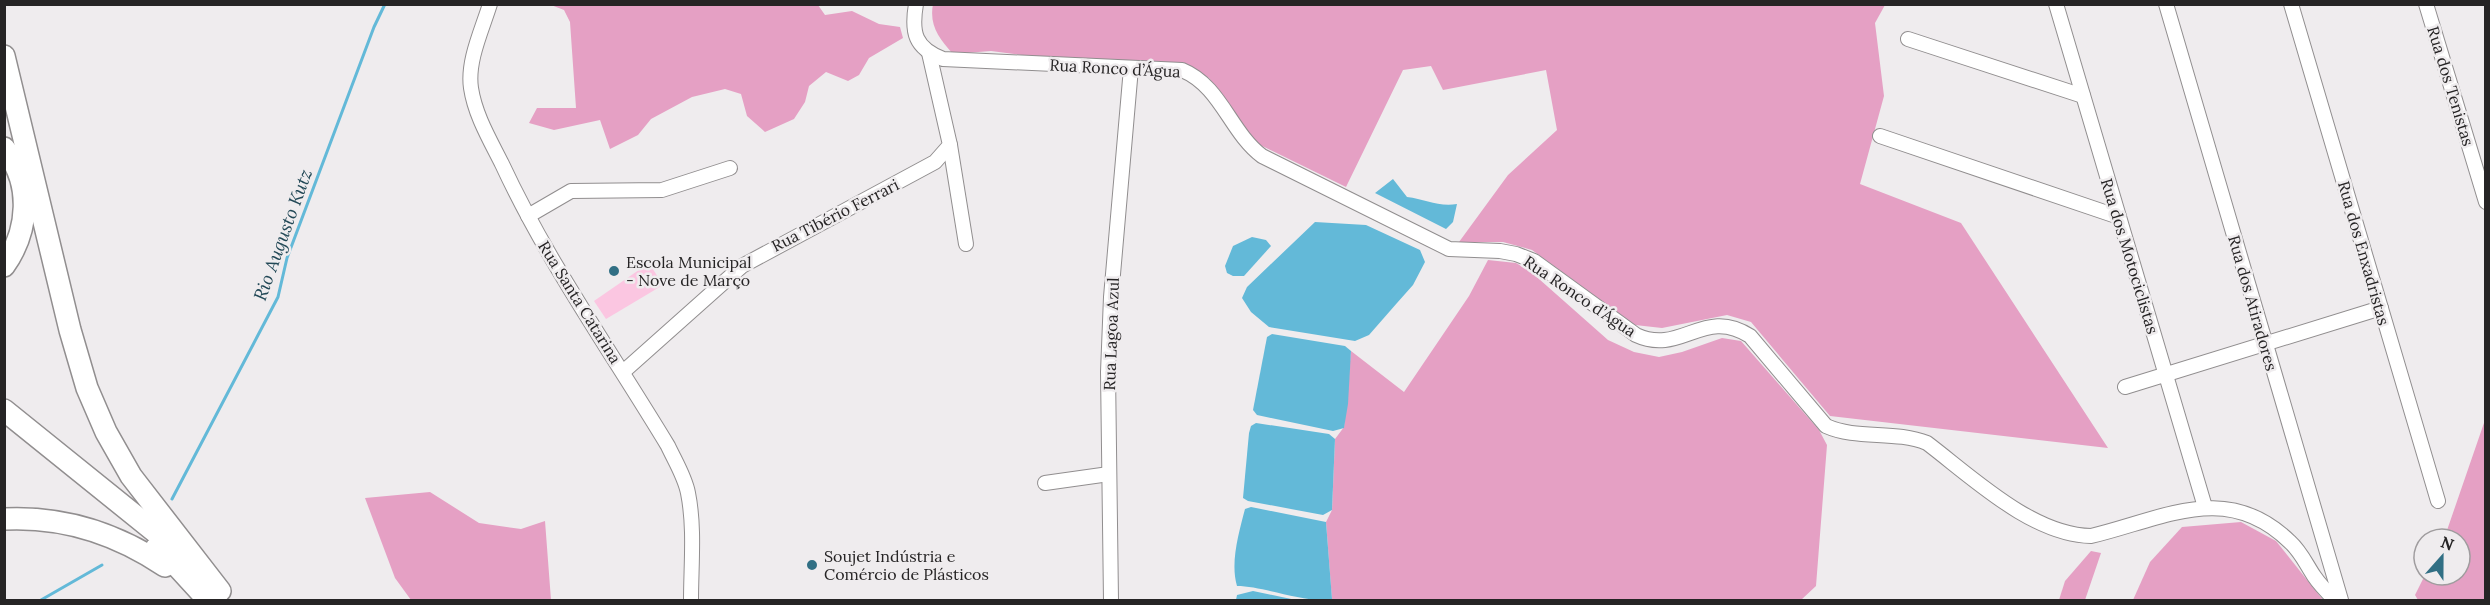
<svg xmlns="http://www.w3.org/2000/svg" width="2490" height="605" viewBox="0 0 2490 605" font-family="Lora,serif">
	<style>
		.green { fill: #fbc6e1 }
		.forest { fill: #e5a0c4 }
		.water { fill: #63b9d8 }
		.lines { fill: none; stroke-linecap: round; stroke-linejoin: round }
		.stream { stroke: #63b9d8; stroke-width: 3 }
		.minor-casing { stroke: #918e8f; stroke-width: 16 }
		.highway-casing { stroke: #918e8f; stroke-width: 24 }
		.minor { stroke: #fff; stroke-width: 14 }
		.highway { stroke: #fff; stroke-width: 21 }
		.poi-dot { fill: #316f84; stroke: #efecee; stroke-width: 2 }
		.labels { text-anchor: middle; stroke-width: 5; stroke-linejoin: round; paint-order: stroke }
		.street-label { font-size: 16px; fill: #262425; stroke: #efecee }
		.poi-label { font-size: 16px; fill: #262425; stroke: #efecee; text-anchor: start }
		.water-label { font-size: 18px; font-style: italic; fill: #224856; stroke: #efecee }
	</style>
	<rect width="100%" height="100%" fill="#efecee"/>
	<!-- green -->
	<polygon class="green" points="649,263 663,285 606,319 594,301"/>
	<!-- forest -->
	<g class="forest">
		<path d="M933,4L1885,5L1875,23L1884,96L1860,184L1961,223L2108,448L1830,416L1751,322L1727,315L1662,328L1635,325L1532,250L1503,242H1459L1508,175L1557,130L1546,70L1443,90L1431,66L1403,70L1346,187L1256,143L1209,78L1183,63L1046,58L991,51L953,54C939,38 929,26 933,4Z"/>
		<polygon points="551,5 818,5 825,15 852,11 879,24 900,27 903,38 869,58 859,75 848,81 826,72 809,86 805,102 794,119 765,132 747,116 741,94 725,89 692,97 651,119 638,135 610,149 600,120 554,130 529,123 537,108 576,108 570,22 564,10"/>
		<polygon points="1488,260 1516,263 1530,271 1608,340 1634,352 1659,357 1682,352 1722,338 1741,341 1819,430 1827,445 1816,586 1801,600 1332,600 1326,522 1332,510 1335,439 1344,427 1351,351 1404,392 1469,296"/>
		<polygon points="2485,420 2485,600 2418,600 2415,595 2425,575 2460,575 2460,539 2444,539"/>
		<polygon points="430,492 479,523 521,529 545,521 551,600 411,600 395,578 365,498"/>
		<polygon points="2241,522 2276,541 2323,600 2133,600 2150,562 2182,527"/>
		<polygon points="2091,551 2101,553 2085,600 2059,600 2065,581"/>
	</g>
	<!-- water -->
	<g class="water">
		<path d="M1393,179L1407,197C1425,199 1438,207 1457,204L1453,222L1446,229L1375,193Z"/>
		<polygon points="1315,222 1366,225 1420,250 1425,262 1413,285 1397,303 1369,335 1355,341 1269,327 1251,312 1242,298 1247,287"/>
		<polygon points="1252,237 1266,240 1271,246 1244,276 1233,276 1227,273 1225,266 1233,246"/>
		<polygon points="1272,334 1345,346 1351,351 1348,404 1344,428 1333,431 1257,415 1253,410 1267,337"/>
		<polygon points="1256,423 1329,434 1335,439 1332,510 1323,515 1248,501 1243,498 1249,433 1251,426"/>
		<path d="M1251,507L1326,522L1332,599C1310,605 1264,586 1237,586C1230,563 1239,532 1245,509Z"/>
		<polygon points="1253,591 1296,600 1236,600 1237,595"/>
	</g>
	<g class="lines">
		<!-- stream -->
		<g class="stream">
			<polyline points="172,499 278,297 287,258 374,27 385,4"/>
			<polyline points="41,600 102,565"/>
		</g>
		<!-- minor casing -->
		<g class="minor-casing">
			<g id="minor">
				<path d="M490,4C482,30 467,61 471,88C475,115 490,140 502,164C548,263 612,353 668,446C675,461 685,477 688,493C695,528 691,566 691,600"/>
				<path d="M916,4C911,33 915,48 943,59L1182,70C1221,86 1230,132 1262,156L1449,249L1500,251L1516,254L1534,261L1636,335C1681,356 1704,306 1750,336L1826,426C1857,440 1895,430 1927,443C1972,477 2032,535 2091,536C2163,519 2227,480 2290,542C2301,552 2306,564 2314,576C2320,585 2328,593 2335,600"/>
				<polyline points="2056,4 2205,507"/>
				<polyline points="2166,4 2341,600"/>
				<polyline points="2291,4 2438,501"/>
				<polyline points="2426,4 2486,202"/>
				<polyline points="1908,39 2083,96"/>
				<polyline points="1880,136 2119,217"/>
				<polyline points="950,145 966,244"/>
				<polyline points="528,216 571,191 662,190 730,168"/>
				<polyline points="623,372 742,266 935,162 950,145 929,53"/>
				<polyline points="2125,387 2381,308"/>
				<polyline points="1045,483 1109,474"/>
				<polyline points="1111,600 1108,372 1111,297 1131,68"/>
			</g>
		</g>
		<!-- highway casing -->
		<g class="highway-casing">
			<g id="highway">
				<polyline points="4,56 70,330 87,388 106,432 131,476 220,591"/>
				<path d="M4,148C33,183 29,231 4,266"/>
				<polyline points="4,410 179,551"/>
				<path d="M4,519C64,516 116,533 165,566"/>
				<polyline points="156,548 174,563 208,600"/>
			</g>
		</g>
		<!-- minor -->
		<use href="#minor" class="minor"/>
		<!-- highway -->
		<use href="#highway" class="highway"/>
	</g>
	<!-- markers -->
	<g class="poi-dot">
		<circle cx="614" cy="271" r="6"/>
		<circle cx="812" cy="565" r="6"/>
	</g>
	<g class="labels">
		<!-- street labels -->
		<g class="street-label">
			<text transform="translate(1115 68) rotate(3)" y="6">Rua Ronco d’Água</text>
			<text transform="translate(2451 86) rotate(73)" y="6">Rua dos Tenistas</text>
			<text transform="translate(835 215) rotate(-27)" y="6">Rua Tibério Ferrari</text>
			<text transform="translate(2364 253) rotate(74)" y="6">Rua dos Enxadristas</text>
			<text transform="translate(2130 256) rotate(73)" y="6">Rua dos Motociclistas</text>
			<text transform="translate(1580 296) rotate(34)" y="6">Rua Ronco d’Água</text>
			<text transform="translate(580 302) rotate(58)" y="6">Rua Santa Catarina</text>
			<text transform="translate(2253 303) rotate(74)" y="6">Rua dos Atiradores</text>
			<text transform="translate(1111 334) rotate(-88)" y="6">Rua Lagoa Azul</text>
		</g>
		<!-- poi labels -->
		<g class="poi-label">
			<text x="626" y="268">Escola Municipal<tspan x="626" dy="18">- Nove de Março</tspan></text>
			<text x="824" y="562">Soujet Indústria e<tspan x="824" dy="18">Comércio de Plásticos</tspan></text>
		</g>
		<!-- water labels -->
		<g class="water-label">
			<text transform="translate(283 235) rotate(-70)" y="6">Rio Augusto Kutz</text>
		</g>
	</g>
	<!-- border -->
	<rect width="2490" height="605" fill="none" stroke="#262425" stroke-width="12"/>
	<!-- north arrow -->
	<g transform="translate(2442 557) rotate(21)"><circle r="28" fill="#efecee" stroke="#9f9c9e" stroke-width="1.5"/>
	<path d="M0-4.5L10 22L0 15L-10 22Z" fill="#316f84"/>
	<text y="-9" font-size="16" font-weight="bold" text-anchor="middle" fill="#262425">N</text>
	</g>
</svg>
